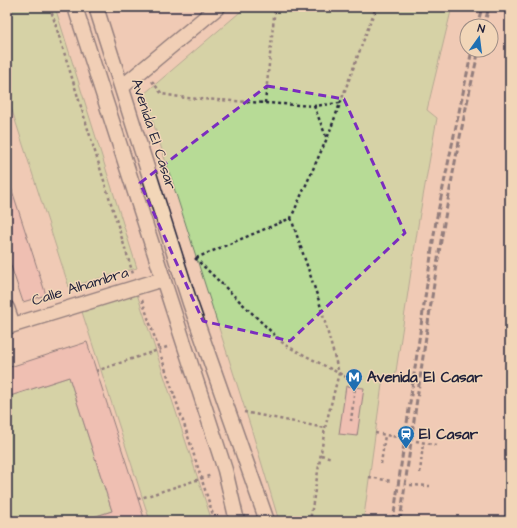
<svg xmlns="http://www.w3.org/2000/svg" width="517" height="528" viewBox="0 0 517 528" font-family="'Architects Daughter',sans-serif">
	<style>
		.green { fill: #b7db96; stroke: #6c7e68 }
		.building { fill: #edb1af; stroke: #22223b }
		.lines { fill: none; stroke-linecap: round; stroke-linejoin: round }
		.minor-casing { stroke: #22223b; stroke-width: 17 }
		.path { stroke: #22223b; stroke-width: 2.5; stroke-dasharray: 3 3; stroke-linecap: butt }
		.minor { stroke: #f2d6b8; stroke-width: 14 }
		.rail { stroke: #22223b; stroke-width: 3; stroke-dasharray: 6 3; stroke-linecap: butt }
		.marked { fill: none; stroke: #7b2cbf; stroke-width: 3; stroke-dasharray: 8 5; stroke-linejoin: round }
		.labels { text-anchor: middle; stroke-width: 3; stroke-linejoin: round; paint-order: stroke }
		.street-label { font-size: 15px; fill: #22223b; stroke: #f2d6b8 }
		.poi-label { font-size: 15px; font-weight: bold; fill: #22223b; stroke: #f2d6b8; text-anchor: start }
	</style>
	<rect width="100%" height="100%" fill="#f0cbb5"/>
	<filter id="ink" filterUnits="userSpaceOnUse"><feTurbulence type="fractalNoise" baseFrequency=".025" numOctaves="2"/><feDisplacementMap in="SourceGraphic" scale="8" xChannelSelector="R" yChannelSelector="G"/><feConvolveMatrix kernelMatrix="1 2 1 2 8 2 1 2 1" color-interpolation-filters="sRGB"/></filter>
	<g filter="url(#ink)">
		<!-- green -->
		<g class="green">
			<polygon points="7,7 55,7 137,268 69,287 7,95"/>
			<polygon points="246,7 452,7 427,110 437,118 419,219 395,378 383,377 364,516 375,518 375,521 279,521 251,428 144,94"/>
			<polygon points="137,294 212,521 150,521 82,312"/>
			<polygon points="69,377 112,511 81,521 7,521 7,397"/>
		</g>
		<!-- building -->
		<g class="building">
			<polygon points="7,175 46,295 23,302 7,254"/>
			<polygon points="87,342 138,499 145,521 81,521 112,511 69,377 7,397 7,368"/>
			<polygon points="346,386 364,388 357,436 339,434"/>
		</g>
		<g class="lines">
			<!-- minor casing -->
			<g class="minor-casing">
				<g id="minor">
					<polyline points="75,7 225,470 237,521"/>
					<polyline points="96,7 190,303 267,521"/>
					<polyline points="122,87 218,7"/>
					<polyline points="7,308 13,325"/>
					<polyline points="7,327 163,279"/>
				</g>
			</g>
			<!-- path -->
			<g class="path">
				<polyline points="50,7 133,274"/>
				<polyline points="152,81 162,94 186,98 314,106 340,103"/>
				<polyline points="265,103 275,7"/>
				<polyline points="314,106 327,139"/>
				<polyline points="291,218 319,301 339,373 325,428 310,521"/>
				<polyline points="195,258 285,345 350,379 355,387 351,421"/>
				<polyline points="196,258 291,218 328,136 376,7"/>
				<polyline points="142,300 185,427 215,521"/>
				<polyline points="96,371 170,346"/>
				<polyline points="244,412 325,428"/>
				<polyline points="375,433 397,437"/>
				<polyline points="416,441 436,445"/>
				<polyline points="321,455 332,458"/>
				<polyline points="381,464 385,435"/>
				<polyline points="420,473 423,443"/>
				<polyline points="369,477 391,481"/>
				<polyline points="410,485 430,486"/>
				<polyline points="138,499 212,475"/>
				<polyline points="508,521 510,503"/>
			</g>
			<!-- minor -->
			<use href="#minor" class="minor"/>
			<!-- rail -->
			<g class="rail">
				<polyline points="477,26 482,7"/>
				<polyline points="484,26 489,7"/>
				<polyline points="393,521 436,221 472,50"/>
				<path d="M400,521C422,364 442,205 479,50"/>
			</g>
		</g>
	</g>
	<!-- marked area -->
	<path d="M0 0H517V528H0ZM267,86L344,99L405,233L290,341L203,321L140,183Z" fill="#f0cbb5" fill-opacity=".55" fill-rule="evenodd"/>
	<path class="marked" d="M267,86L344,99L405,233L290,341L203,321L140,183Z"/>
	<!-- icons -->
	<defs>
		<g id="metro-pin" transform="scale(0.9)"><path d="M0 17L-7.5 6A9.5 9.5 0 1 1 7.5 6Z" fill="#1f6fb2" stroke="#f2d6b8"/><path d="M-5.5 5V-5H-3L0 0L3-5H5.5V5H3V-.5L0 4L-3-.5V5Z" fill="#fff"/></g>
		<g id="station-pin" transform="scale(0.9)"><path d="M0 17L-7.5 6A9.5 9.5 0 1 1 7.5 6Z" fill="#1f6fb2" stroke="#f2d6b8"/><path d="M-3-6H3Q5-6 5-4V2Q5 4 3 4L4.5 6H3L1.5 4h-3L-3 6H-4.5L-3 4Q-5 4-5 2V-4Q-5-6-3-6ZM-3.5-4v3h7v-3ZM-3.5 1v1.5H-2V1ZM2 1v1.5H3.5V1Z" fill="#fff"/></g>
	</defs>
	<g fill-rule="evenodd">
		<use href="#metro-pin" x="354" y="377"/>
		<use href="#station-pin" x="406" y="434"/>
	</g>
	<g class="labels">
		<!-- street labels -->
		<g class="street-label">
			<text transform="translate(154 134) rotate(72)" y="5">Avenida El Casar</text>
			<text transform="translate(80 286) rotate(-17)" y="5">Calle Alhambra</text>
		</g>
		<!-- poi labels -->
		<g class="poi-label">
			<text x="367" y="382">Avenida El Casar</text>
			<text x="419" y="439">El Casar</text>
		</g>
	</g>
	<!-- margin -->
	<rect width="517" height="528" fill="none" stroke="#f2d6b8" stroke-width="24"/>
	<rect x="12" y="12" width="493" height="504" fill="none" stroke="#22223b" stroke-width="1.5" filter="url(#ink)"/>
	<!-- north arrow -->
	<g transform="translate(479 38) rotate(14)"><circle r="19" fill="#f2d6b8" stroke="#9f8e86"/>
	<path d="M0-3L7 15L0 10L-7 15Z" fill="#1f6fb2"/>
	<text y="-6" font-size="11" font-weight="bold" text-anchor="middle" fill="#22223b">N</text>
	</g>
</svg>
